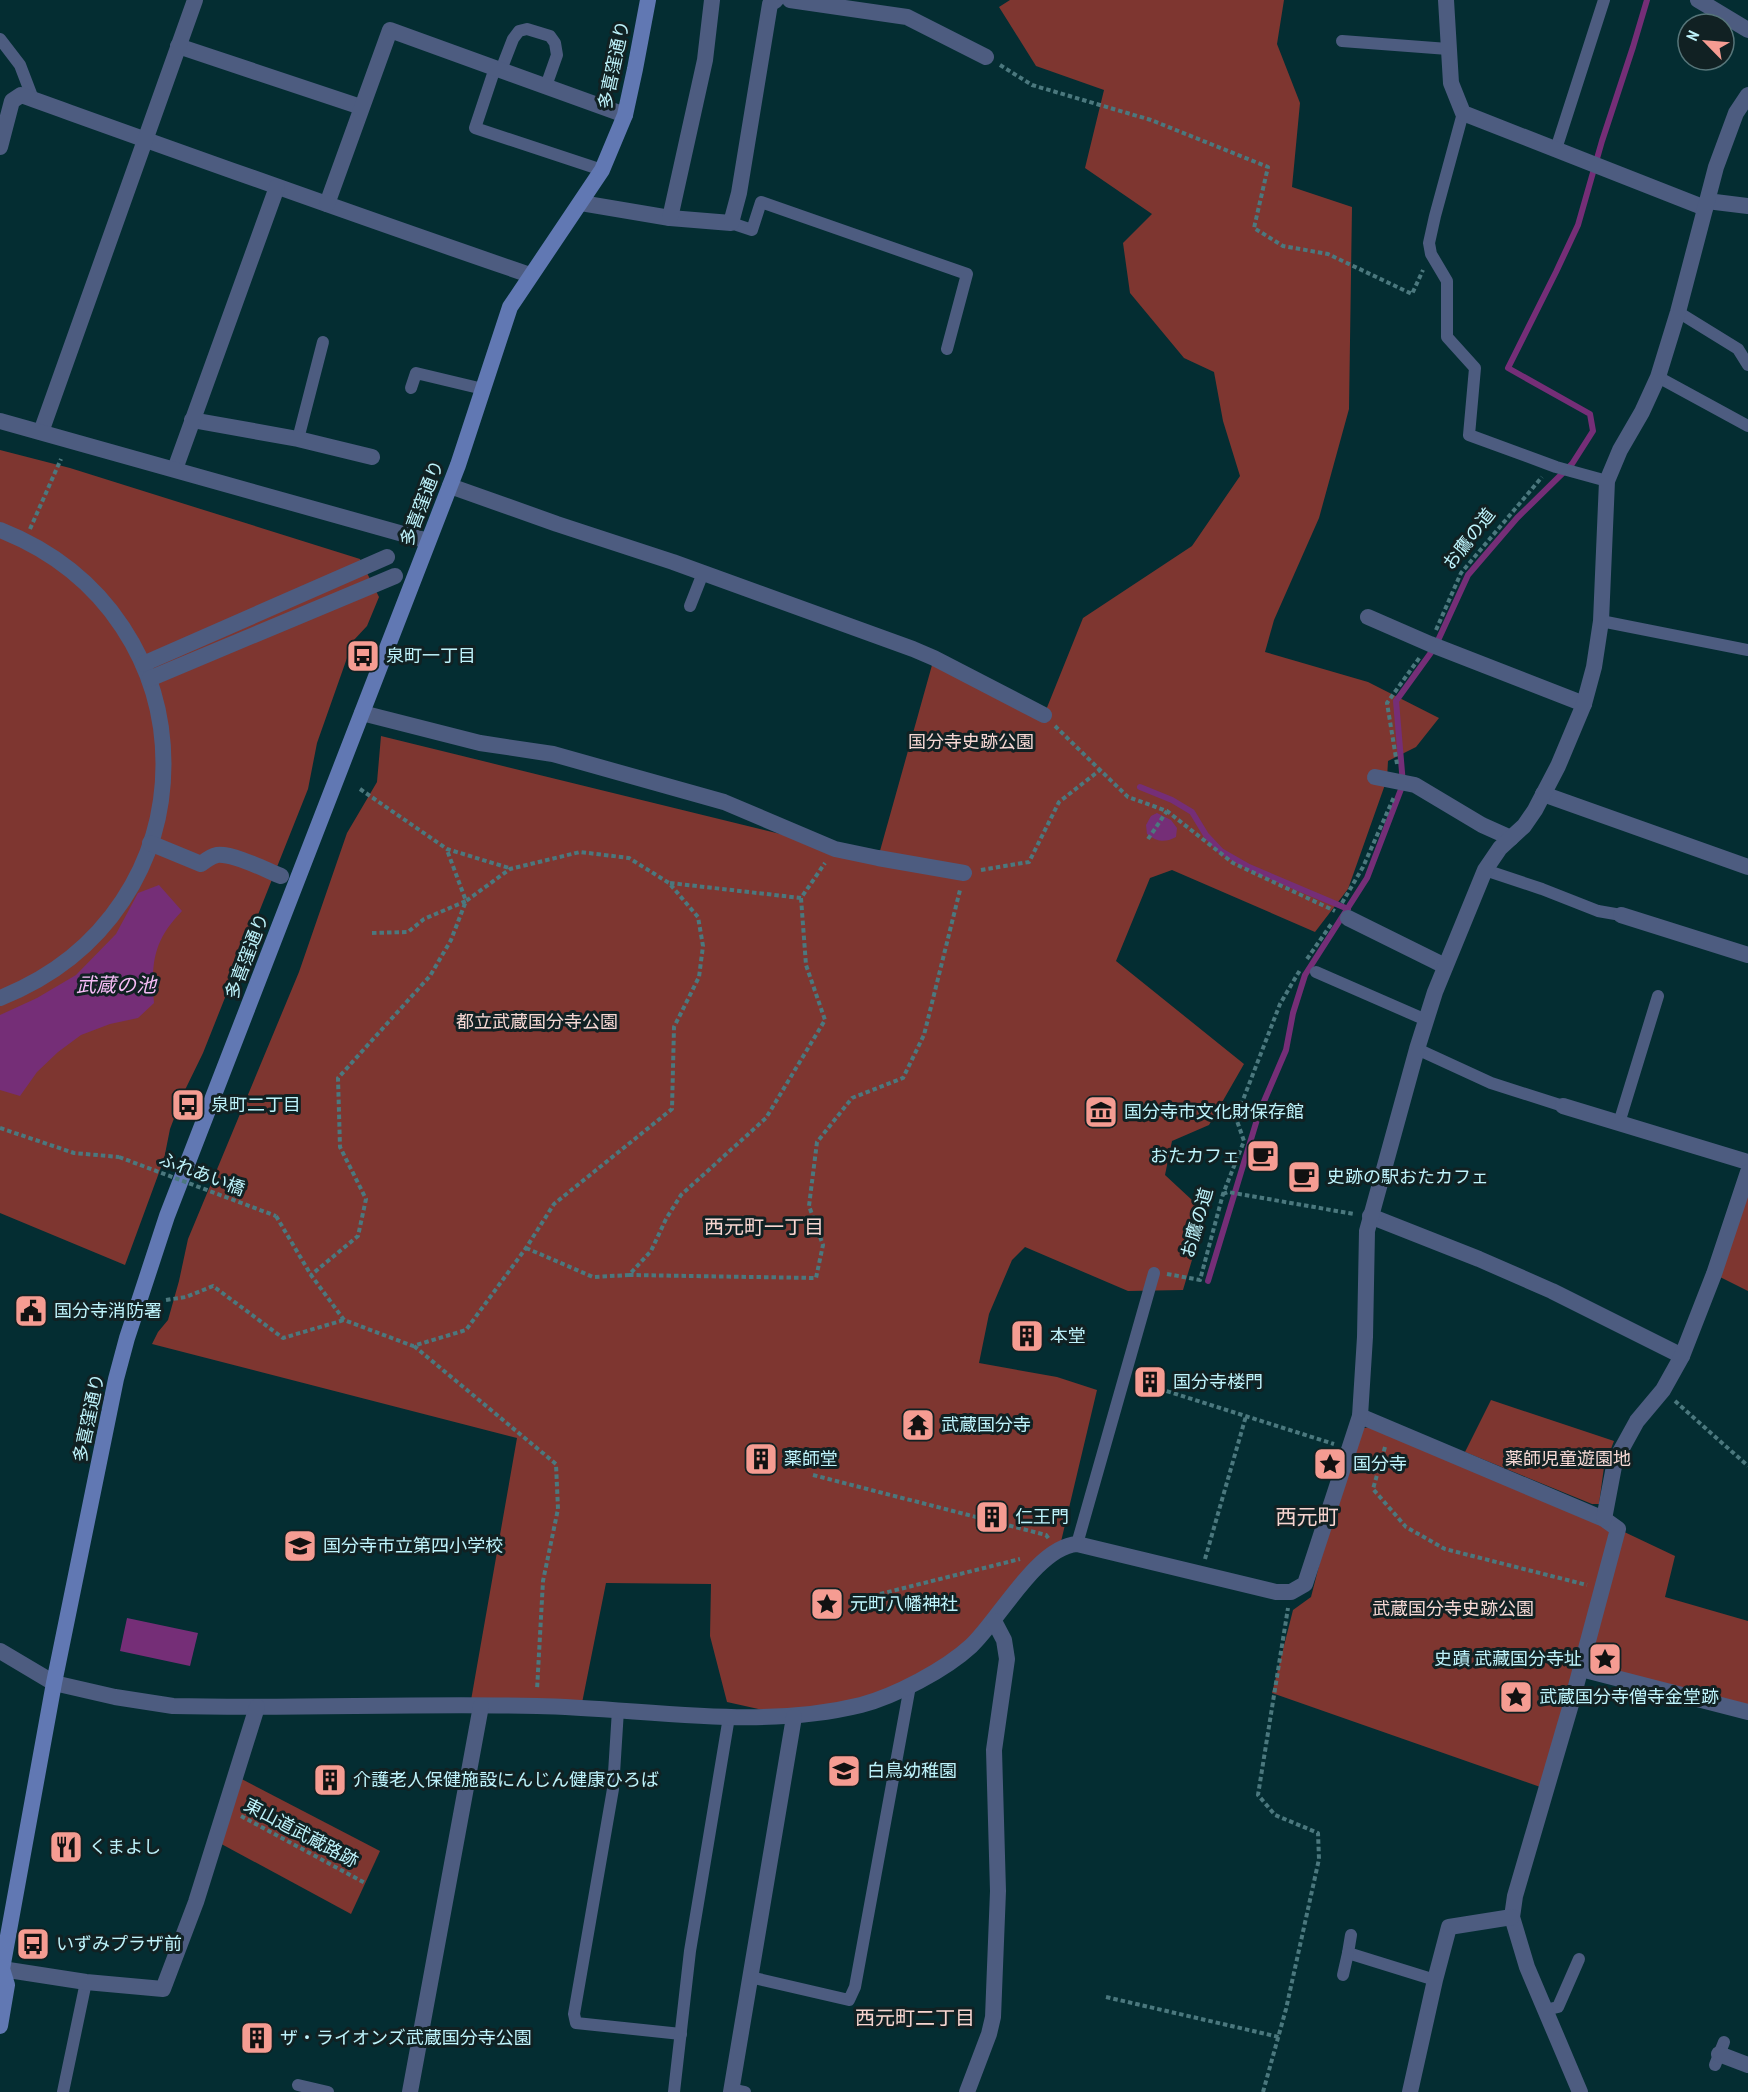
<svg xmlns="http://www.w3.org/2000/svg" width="1748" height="2092" viewBox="0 0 1748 2092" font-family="'PT Sans Narrow','Noto Sans JP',sans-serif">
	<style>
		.green { fill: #7e3630 }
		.water { fill: #752e77 }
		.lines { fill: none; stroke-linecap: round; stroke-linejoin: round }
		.stream { stroke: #752e77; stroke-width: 6 }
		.path { stroke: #4b787e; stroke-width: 4; stroke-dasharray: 4.5 3; stroke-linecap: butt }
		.service { stroke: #4d5c80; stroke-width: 12 }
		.pedestrian { stroke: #4d5c80; stroke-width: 16 }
		.minor { stroke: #4d5c80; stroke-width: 16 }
		.tertiary { stroke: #4d5c80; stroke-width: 16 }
		.secondary { stroke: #6178b3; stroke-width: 16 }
		.path-bridge { stroke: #4b787e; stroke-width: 4; stroke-dasharray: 4.5 3; stroke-linecap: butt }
		.labels { text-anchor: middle; stroke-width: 6; stroke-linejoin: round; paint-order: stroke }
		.street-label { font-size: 18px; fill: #bef3fb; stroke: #112123 }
		.poi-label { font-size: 18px; fill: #bef3fb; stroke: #112123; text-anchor: start }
		.park-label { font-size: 18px; fill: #f6d8d4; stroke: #112123 }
		.water-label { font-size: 20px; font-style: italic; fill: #f6bcf6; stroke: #112123 }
		.neighbourhood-label { font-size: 20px; fill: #f8d5d0; stroke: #112123 }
		.quarter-label { font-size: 21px; fill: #f8d5d0; stroke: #112123 }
	</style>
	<rect width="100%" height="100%" fill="#042d32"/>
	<!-- green -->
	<g class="green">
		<polygon points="1010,0 1284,0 1277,44 1300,103 1292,187 1352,207 1349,409 1319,518 1274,620 1265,652 1368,682 1439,718 1416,747 1388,761 1387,779 1348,889 1315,932 1172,870 1150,878 1116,961 1244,1064 1209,1125 1172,1141 1165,1175 1206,1213 1183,1290 1128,1291 1025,1247 1012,1260 989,1314 979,1363 1057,1377 1097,1390 1059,1550 994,1621 910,1686 794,1717 727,1702 710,1636 711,1584 606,1583 581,1708 470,1706 517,1438 152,1344 158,1332 168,1320 179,1281 188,1239 299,972 347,833 377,782 381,736 878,858 934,658 1044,715 1083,618 1192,546 1240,476 1223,421 1214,372 1184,358 1130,293 1123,243 1152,214 1085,168 1104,90 1036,66 999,7"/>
		<polygon points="0,450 70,468 360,559 379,597 367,626 353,641 317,743 308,789 203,1053 184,1092 170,1129 164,1159 125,1265 0,1213"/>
		<polygon points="1748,1172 1748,1291 1714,1274"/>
		<polygon points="1491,1400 1614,1441 1604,1467 1599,1504 1592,1504 1465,1452"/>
		<polygon points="1371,1427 1618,1529 1675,1556 1665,1597 1748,1621 1748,1712 1581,1669 1546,1789 1272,1693 1293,1610 1311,1597 1349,1449 1364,1428"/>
		<polygon points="234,1775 380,1851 351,1914 214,1840"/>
	</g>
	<!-- water -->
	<g class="water">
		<path d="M1157,813L1171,820L1177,828L1176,837C1164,843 1158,842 1147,834L1146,825L1151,816Z"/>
		<path d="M159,885L182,911C153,941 151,963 154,1003L138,1018L110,1024L81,1035L58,1052L37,1072L20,1096L0,1090V1015L37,998L76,975L116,934L138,893Z"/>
		<polygon points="127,1618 198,1633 190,1666 120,1651"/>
	</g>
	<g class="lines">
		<!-- stream -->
		<g class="stream">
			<polyline points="1140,787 1172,800 1192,812 1206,835 1221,851 1249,867 1348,909"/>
			<polyline points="1208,1281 1259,1113 1286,1050 1293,1013 1305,975 1367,878 1403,784 1396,701 1435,647 1468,575 1517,518 1572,464 1593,431 1590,414 1508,368 1556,272 1578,225 1602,141 1633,47 1647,0"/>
		</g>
		<!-- path -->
		<g class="path">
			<polyline points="1000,65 1032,85 1151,120 1268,167 1254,228 1283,246 1328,254 1412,294 1423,270"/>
			<polyline points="30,529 61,459"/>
			<polyline points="1436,630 1461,573 1542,477"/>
			<polyline points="1055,726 1100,770"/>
			<polyline points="1397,764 1387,703 1420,657"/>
			<polyline points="360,789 447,849 509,868"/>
			<polyline points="1148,839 1167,811"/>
			<polyline points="981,870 1029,862 1059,802 1100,770 1128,797 1167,811 1233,863 1335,911"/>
			<polyline points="670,883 801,898 825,863"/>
			<polyline points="1342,903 1363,867 1394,797"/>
			<polyline points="372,933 408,932 424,919 466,901 447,850"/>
			<polyline points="1307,959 1332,923"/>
			<polyline points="0,1128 74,1153 119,1157"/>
			<polyline points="1223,1194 1228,1192 1354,1214"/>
			<polyline points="276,1216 311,1275 344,1320 413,1346 466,1330 526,1248 554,1204 672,1109 674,1027 699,977 703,946 698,917 669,883 629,858 580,852 510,869 466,901 451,940 430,976 338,1078 340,1147 366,1199 358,1236 311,1275"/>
			<polyline points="526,1248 593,1277 629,1275 651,1251 666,1219 681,1195 766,1118 825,1020 806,965 801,898"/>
			<polyline points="1167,1274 1200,1280 1223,1194 1244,1141 1236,1118 1280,1004 1300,970"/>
			<polyline points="629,1275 816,1278 823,1245 809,1206 817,1142 852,1098 903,1078 924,1035 960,890"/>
			<polyline points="166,1300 186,1297 213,1286 283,1338 344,1320"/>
			<polyline points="414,1346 556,1464 558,1509 543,1581 537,1690"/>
			<polyline points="1138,1382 1334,1444"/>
			<polyline points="1675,1401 1748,1466"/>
			<polyline points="1385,1447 1373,1489 1406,1527 1445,1549 1587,1585"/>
			<polyline points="813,1475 1046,1535 1049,1539"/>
			<polyline points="1205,1559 1246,1416"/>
			<polyline points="880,1594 1020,1559"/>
			<polyline points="241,1816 365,1883"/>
			<polyline points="1106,1997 1279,2037"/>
			<polyline points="1263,2092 1286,2009 1319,1859 1318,1833 1275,1815 1258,1795 1288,1608"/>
		</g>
		<!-- service -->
		<g class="service">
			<polyline points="0,39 20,65 33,99"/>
			<polyline points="1342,41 1448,49"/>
			<polyline points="495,68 475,128 602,170"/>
			<polyline points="501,70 513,39 519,31 527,29 550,36 555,43 557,55 546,86"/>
			<polyline points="1463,113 1435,216 1429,243 1431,254 1447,281 1447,337 1475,368 1469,435 1556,467 1607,481"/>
			<polyline points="1556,149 1604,0"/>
			<polyline points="731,223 752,230 761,202 967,274 947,349"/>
			<polyline points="1678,312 1738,349 1748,365"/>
			<polyline points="1658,377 1748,426"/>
			<polyline points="411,388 416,373 483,389"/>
			<polyline points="298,439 323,342"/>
			<polyline points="690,606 703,573"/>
			<polyline points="1601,621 1748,650"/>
			<polyline points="1485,870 1542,889 1598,911 1621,915"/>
			<polyline points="1316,972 1426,1020"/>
			<polyline points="1417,1049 1491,1083 1563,1106"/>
			<polyline points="1619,1123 1658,996"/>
			<polyline points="1077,1544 1154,1273"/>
			<polyline points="618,1710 613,1789 574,2014 576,2023 681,2034"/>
			<polyline points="1351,1935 1348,1953 1435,1980"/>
			<polyline points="1343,1975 1348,1953"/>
			<polyline points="750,1977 849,2000 855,1987 910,1686"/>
			<polyline points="1545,2010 1558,2007 1579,1959"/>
			<polyline points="1715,2065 1724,2042"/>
			<polyline points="298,2085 328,2092"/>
			<polyline points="731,2089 745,2092"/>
			<polyline points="63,2092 86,1982"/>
			<polyline points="674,2092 690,1951 729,1717"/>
		</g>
		<!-- pedestrian -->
		<g class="pedestrian">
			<path d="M0,530C218,616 218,912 0,998"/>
			<polyline points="143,664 387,557"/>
			<polyline points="149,679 395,576"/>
			<path d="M150,843L201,864C206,860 211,856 217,855C233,853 266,870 281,876"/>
		</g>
		<!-- minor -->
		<g class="minor">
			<polyline points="790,0 907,17 986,57"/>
			<polyline points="1446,0 1451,83 1463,113 1705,208"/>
			<polyline points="1698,0 1748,30"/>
			<polyline points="178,46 361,107"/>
			<path d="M0,147L12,101L21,95C191,156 360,217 530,275"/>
			<polyline points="1707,201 1748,206"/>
			<polyline points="581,203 670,218 731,223 739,193 770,4 776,0"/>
			<polyline points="327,204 390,30 625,115"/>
			<polyline points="670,218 705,60 712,0"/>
			<polyline points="192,420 298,439 372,457"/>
			<polyline points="41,432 195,0"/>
			<polyline points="175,469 277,187"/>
			<polyline points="450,486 557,524 673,562 913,649 934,658 1044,715"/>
			<polyline points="1368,617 1430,644 1584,704"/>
			<polyline points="362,713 480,743 553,754 724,802 835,849 878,858 964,873"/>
			<polyline points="1375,777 1415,785 1482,825 1511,838"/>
			<polyline points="1543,794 1748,867"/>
			<polyline points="1621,915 1748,955"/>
			<polyline points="1348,918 1445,966"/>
			<polyline points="1563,1106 1748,1162"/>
			<polyline points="1370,1216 1479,1259 1552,1291 1682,1356"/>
			<polyline points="1360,1416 1604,1519 1618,1529 1572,1701 1515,1896 1512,1917 1527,1967 1580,2092"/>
			<polyline points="1604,1519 1615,1461 1637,1421 1663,1390 1682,1356 1714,1274 1748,1172"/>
			<polyline points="1581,1669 1748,1712"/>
			<path d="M54,1683L115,1697L173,1706C294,1709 416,1703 537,1706C644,1708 755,1731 861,1705C895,1696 945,1670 971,1646C999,1620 1037,1547 1077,1544L1276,1592H1291L1305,1584L1360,1416L1365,1337L1367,1231L1417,1049L1435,992L1485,870L1500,848L1524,826L1535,810L1558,766L1584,704L1594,667L1601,621L1607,481L1620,450L1642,412L1658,377L1678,312L1716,167L1736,113L1748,95"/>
			<polyline points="2,1969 86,1982 163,1989 196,1902 257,1707"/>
			<polyline points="1719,2054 1748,2065"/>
			<polyline points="410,2092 481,1706"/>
			<polyline points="731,2092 794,1717"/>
			<polyline points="967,2092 989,2034 993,2017 998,1891 994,1750 1007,1659 1004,1640 994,1621"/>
			<polyline points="1410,2092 1435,1980 1449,1927 1512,1917"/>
		</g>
		<!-- tertiary -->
		<g class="tertiary">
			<polyline points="0,421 428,541"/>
			<polyline points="0,1651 54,1683"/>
		</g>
		<!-- secondary -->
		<polyline class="secondary" points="0,2026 7,1985 2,1969 54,1683 116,1379 127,1338 167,1216 458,465 510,307 602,170 625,115 635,69 648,0"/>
		<!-- path-bridge -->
		<polyline class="path-bridge" points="119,1157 276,1216"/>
	</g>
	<!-- icons -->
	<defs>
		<g id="bus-square" transform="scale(1.725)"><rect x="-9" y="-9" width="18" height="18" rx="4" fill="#f59c92" stroke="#112123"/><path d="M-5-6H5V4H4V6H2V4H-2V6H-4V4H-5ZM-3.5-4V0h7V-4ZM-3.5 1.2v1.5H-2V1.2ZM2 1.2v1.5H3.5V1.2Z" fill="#111"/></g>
		<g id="museum-square" transform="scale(1.725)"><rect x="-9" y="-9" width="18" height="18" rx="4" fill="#f59c92" stroke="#112123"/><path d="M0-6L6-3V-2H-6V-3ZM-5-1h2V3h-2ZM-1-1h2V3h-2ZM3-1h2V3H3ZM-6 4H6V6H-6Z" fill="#111"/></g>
		<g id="cafe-square" transform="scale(1.725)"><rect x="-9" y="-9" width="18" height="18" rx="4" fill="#f59c92" stroke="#112123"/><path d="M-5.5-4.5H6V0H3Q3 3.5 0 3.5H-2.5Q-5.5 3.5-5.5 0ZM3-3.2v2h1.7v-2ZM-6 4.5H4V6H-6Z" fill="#111"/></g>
		<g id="civic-square" transform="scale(1.725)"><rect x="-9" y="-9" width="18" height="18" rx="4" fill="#f59c92" stroke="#112123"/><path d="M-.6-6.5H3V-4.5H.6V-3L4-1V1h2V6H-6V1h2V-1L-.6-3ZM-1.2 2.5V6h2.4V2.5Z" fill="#111"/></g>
		<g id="building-square" transform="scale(1.725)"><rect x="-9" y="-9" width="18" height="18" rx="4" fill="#f59c92" stroke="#112123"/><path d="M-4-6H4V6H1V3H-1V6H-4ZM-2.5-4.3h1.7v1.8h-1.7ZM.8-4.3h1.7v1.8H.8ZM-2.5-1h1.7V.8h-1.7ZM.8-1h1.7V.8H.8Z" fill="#111"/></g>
		<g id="temple-square" transform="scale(1.725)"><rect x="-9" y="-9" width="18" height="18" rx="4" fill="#f59c92" stroke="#112123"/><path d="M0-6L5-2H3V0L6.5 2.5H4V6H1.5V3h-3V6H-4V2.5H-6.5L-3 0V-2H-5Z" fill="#111"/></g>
		<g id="sight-square" transform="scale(1.725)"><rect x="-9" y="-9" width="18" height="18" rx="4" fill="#f59c92" stroke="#112123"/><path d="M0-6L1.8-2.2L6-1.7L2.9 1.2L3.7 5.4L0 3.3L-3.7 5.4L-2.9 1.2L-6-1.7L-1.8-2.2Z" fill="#111"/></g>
		<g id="school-square" transform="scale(1.725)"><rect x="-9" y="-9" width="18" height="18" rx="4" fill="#f59c92" stroke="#112123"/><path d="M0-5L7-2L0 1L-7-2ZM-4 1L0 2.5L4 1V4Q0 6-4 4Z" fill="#111"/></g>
		<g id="restaurant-square" transform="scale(1.725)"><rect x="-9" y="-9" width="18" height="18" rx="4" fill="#f59c92" stroke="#112123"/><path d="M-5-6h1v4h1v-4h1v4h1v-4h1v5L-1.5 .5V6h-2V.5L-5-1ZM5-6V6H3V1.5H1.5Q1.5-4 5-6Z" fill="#111"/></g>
	</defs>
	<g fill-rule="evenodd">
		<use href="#bus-square" x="363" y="656"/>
		<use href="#bus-square" x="188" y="1105"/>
		<use href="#museum-square" x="1101" y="1112"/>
		<use href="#cafe-square" x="1263" y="1156"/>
		<use href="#cafe-square" x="1304" y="1177"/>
		<use href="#civic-square" x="31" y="1311"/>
		<use href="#building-square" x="1027" y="1336"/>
		<use href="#building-square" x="1150" y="1382"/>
		<use href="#temple-square" x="918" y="1425"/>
		<use href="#building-square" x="761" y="1459"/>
		<use href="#sight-square" x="1330" y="1464"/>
		<use href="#building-square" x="992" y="1517"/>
		<use href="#school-square" x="300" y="1546"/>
		<use href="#sight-square" x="827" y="1604"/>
		<use href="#sight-square" x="1605" y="1659"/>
		<use href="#sight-square" x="1516" y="1697"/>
		<use href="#school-square" x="844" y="1771"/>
		<use href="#building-square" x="330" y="1780"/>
		<use href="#restaurant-square" x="66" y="1847"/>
		<use href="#bus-square" x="33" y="1944"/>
		<use href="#building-square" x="257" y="2038"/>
	</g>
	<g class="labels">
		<!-- street labels -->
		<g class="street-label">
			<text transform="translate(614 65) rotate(-78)" y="6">多喜窪通り</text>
			<text transform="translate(422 503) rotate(-69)" y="6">多喜窪通り</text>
			<text transform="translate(1469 539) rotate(-52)" y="6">お鷹の道</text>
			<text transform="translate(247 956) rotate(-69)" y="6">多喜窪通り</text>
			<text transform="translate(202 1174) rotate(21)" y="6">ふれあい橋</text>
			<text transform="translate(1197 1223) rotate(-74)" y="6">お鷹の道</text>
			<text transform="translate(89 1418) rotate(-78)" y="6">多喜窪通り</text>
			<text transform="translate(301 1833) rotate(28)" y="6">東山道武蔵路跡</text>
		</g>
		<!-- poi labels -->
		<g class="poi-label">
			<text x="386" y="662">泉町一丁目</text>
			<text x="211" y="1111">泉町二丁目</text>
			<text x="1124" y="1118">国分寺市文化財保存館</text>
			<text x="1240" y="1162" text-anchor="end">おたカフェ</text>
			<text x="1327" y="1183">史跡の駅おたカフェ</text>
			<text x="54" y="1317">国分寺消防署</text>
			<text x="1050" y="1342">本堂</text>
			<text x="1173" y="1388">国分寺楼門</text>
			<text x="941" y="1431">武蔵国分寺</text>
			<text x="784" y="1465">薬師堂</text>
			<text x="1353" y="1470">国分寺</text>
			<text x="1015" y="1523">仁王門</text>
			<text x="323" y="1552">国分寺市立第四小学校</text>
			<text x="850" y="1610">元町八幡神社</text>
			<text x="1582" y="1665" text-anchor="end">史蹟 武藏国分寺址</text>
			<text x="1539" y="1703">武蔵国分寺僧寺金堂跡</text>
			<text x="867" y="1777">白鳥幼稚園</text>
			<text x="353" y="1786">介護老人保健施設にんじん健康ひろば</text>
			<text x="89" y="1853">くまよし</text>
			<text x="56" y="1950">いずみプラザ前</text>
			<text x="280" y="2044">ザ・ライオンズ武蔵国分寺公園</text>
		</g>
		<!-- park labels -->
		<g class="park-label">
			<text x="971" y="748">国分寺史跡公園</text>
			<text x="537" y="1028">都立武蔵国分寺公園</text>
			<text x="1568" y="1465">薬師児童遊園地</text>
			<text x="1453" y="1615">武蔵国分寺史跡公園</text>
		</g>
		<!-- water labels -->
		<g class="water-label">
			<text x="116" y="992">武蔵の池</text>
		</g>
		<!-- neighbourhood labels -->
		<g class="neighbourhood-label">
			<text x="764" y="1234">西元町一丁目</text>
			<text x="915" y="2025">西元町二丁目</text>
		</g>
		<!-- quarter labels -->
		<g class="quarter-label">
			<text x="1307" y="1524">西元町</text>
		</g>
	</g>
	<!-- north arrow -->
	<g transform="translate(1706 42) rotate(295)"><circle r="28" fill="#112123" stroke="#567579" stroke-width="1.5"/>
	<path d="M0-4.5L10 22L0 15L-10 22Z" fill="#f59c92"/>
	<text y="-9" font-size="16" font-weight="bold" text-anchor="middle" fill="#bef3fb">N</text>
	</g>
</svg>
